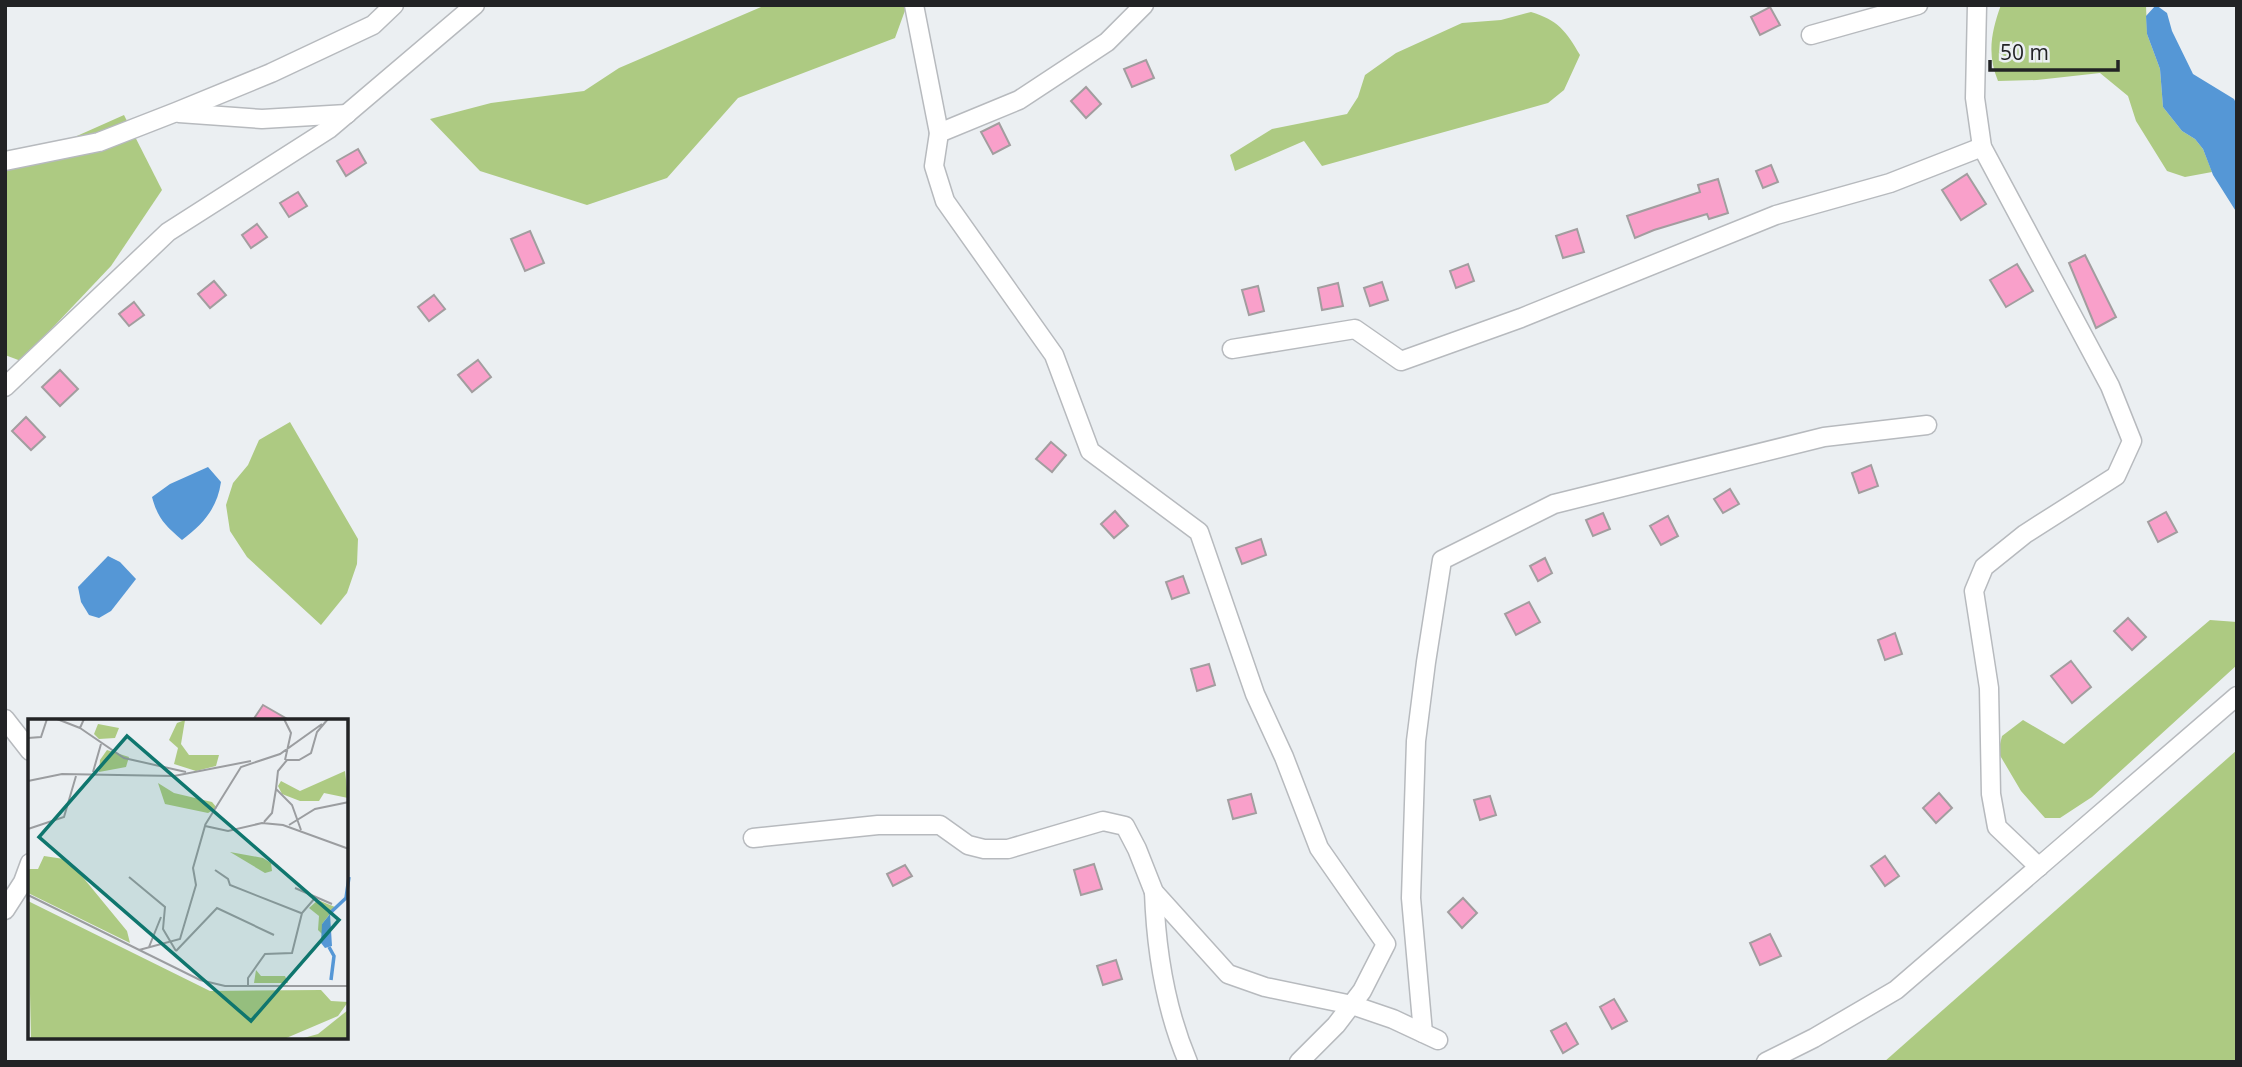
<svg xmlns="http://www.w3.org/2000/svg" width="2242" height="1067" viewBox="0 0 2242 1067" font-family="'Open Sans',sans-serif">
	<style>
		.green { fill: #adca82 }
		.water { fill: #5597d6 }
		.building { fill: #f9a0ca; stroke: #a29d9f; stroke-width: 2 }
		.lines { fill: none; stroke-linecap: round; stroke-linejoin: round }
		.minor-casing { stroke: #b7babe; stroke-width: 21 }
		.minor { stroke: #fff; stroke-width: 18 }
		.inset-river { fill: none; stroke: #5597d6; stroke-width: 3.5 }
		.inset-road { fill: none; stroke: #9b9da0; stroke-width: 2 }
		.view { fill: #0f766e; fill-opacity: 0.15; stroke: #0f766e; stroke-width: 3.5 }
		.inset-edge { fill: none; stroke: #222325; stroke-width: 3.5 }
	</style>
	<rect width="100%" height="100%" fill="#ebeff2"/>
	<!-- green -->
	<g class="green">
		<polygon points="766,5 907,5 895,38 738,98 667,178 587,205 480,171 430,119 491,103 584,91 619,68"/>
		<path d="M2001,5H2146L2147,34L2160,69L2163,107L2182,131L2195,139L2203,149L2212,172L2185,177L2167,171L2136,121L2128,96L2100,73L2037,80L1998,81C1987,55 1991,32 2001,5Z"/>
		<path d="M1531,12C1558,20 1566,31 1580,55L1564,90L1548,103L1322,166L1304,141L1235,171L1230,155L1272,129L1347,114L1358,97L1365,75L1396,53L1462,23L1501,20Z"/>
		<polygon points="124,115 162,190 111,266 21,361 5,355 5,168"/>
		<polygon points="290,422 358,539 357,564 347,593 321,625 247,557 230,531 226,505 233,483 248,465 259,440"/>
		<polygon points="2210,620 2237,622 2237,665 2092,797 2060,818 2045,818 2021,791 1998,752 2002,736 2023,720 2064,744"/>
		<polygon points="2237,750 2237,1062 1884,1062"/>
	</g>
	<!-- water -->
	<g class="water">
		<polygon points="2156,5 2167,13 2172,31 2193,74 2234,99 2237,105 2237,213 2213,175 2203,149 2195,139 2182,131 2163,107 2160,69 2147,34 2146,16"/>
		<path d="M208,467L221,482C217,509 203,524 182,540C165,525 158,519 152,497L170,484Z"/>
		<polygon points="108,556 120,562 136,579 111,611 99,618 89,615 81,602 78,587"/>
	</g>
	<!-- building -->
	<g class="building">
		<polygon points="1770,7 1780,25 1760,35 1751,17"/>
		<polygon points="1146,60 1154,78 1132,87 1124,69"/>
		<polygon points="1086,87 1101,104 1086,118 1071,101"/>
		<polygon points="999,123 1010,145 993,154 981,132"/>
		<polygon points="358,149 366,163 346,176 337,161"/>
		<polygon points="1771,165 1778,182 1763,188 1756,171"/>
		<polygon points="1967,174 1986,204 1961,220 1942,190"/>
		<polygon points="1718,179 1728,213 1709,219 1707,214 1654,230 1635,238 1627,216 1700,192 1698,185"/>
		<polygon points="298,192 307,206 289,217 280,203"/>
		<polygon points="257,224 267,237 251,248 242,235"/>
		<polygon points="1577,229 1584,252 1563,258 1556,236"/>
		<polygon points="530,231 544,263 525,271 511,239"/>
		<polygon points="2085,255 2116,317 2096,328 2069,263"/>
		<polygon points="1468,264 1474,281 1456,288 1450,271"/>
		<polygon points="2017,264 2033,291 2006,307 1990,280"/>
		<polygon points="214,281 226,295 210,308 198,294"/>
		<polygon points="1382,282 1388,300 1370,306 1364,288"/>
		<polygon points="1338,283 1343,306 1322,310 1318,288"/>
		<polygon points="1258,286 1264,311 1249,315 1242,290"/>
		<polygon points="434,295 445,309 429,321 418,307"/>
		<polygon points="134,302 144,315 129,326 119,314"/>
		<polygon points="478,360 491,377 472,392 458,375"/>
		<polygon points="60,370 78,389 60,406 42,387"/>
		<polygon points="26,417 45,437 31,450 12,431"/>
		<polygon points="1051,442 1066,455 1052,472 1036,459"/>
		<polygon points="1871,465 1878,486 1859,493 1852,473"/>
		<polygon points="1730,489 1739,504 1723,513 1714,499"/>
		<polygon points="1115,511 1128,526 1114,538 1101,524"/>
		<polygon points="2166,512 2177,532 2158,542 2148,522"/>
		<polygon points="1603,513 1610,529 1593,536 1586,520"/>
		<polygon points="1668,516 1678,536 1661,545 1650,526"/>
		<polygon points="1261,539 1266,555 1242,564 1236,548"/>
		<polygon points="1545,558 1552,573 1538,581 1530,566"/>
		<polygon points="1183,576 1189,593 1172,599 1166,582"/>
		<polygon points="1529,602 1540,622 1516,635 1505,614"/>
		<polygon points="2128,618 2146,637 2132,650 2114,631"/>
		<polygon points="1895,633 1902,654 1885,660 1878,640"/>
		<polygon points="2071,661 2091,687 2072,703 2051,676"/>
		<polygon points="1209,664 1215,685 1197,691 1191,669"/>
		<polygon points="263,705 289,720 253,720"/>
		<polygon points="1939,793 1952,808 1936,823 1923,808"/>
		<polygon points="1251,794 1256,813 1233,819 1228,800"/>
		<polygon points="1490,796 1496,815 1480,820 1474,800"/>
		<polygon points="1885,856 1899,876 1885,886 1871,866"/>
		<polygon points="1094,864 1102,889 1081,895 1074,870"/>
		<polygon points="905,865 912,876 893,886 887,874"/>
		<polygon points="1463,898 1477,913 1462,928 1448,912"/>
		<polygon points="1770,934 1781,956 1760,965 1750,943"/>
		<polygon points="1116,960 1122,979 1103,985 1097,966"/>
		<polygon points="1614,999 1627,1021 1612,1029 1600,1007"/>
		<polygon points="1566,1023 1578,1044 1563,1053 1551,1031"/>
	</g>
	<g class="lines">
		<!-- minor casing -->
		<g class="minor-casing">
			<g id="minor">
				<polyline points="914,5 939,133"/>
				<polyline points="1144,5 1107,42 1019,100 939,133 934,166 945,201 1054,355 1090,451 1199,532 1255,694 1284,757 1319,848 1386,944 1362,991 1336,1025 1299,1062"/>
				<polyline points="1977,5 1975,98 1982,147 2110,386 2132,441 2116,476 2025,534 1984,567 1974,591 1989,688 1991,794 1997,827 2039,867"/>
				<polyline points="1811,35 1918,5"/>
				<polyline points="179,113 262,119 347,114"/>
				<polyline points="5,161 99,142 176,112 271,73 373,25 394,5"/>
				<polyline points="1232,349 1355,329 1401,361 1521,318 1776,215 1890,183 1982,147"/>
				<polyline points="5,387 168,232 329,129 475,5"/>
				<polyline points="5,719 30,751"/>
				<polyline points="753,838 878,825 940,825 968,845 984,849 1008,849 1103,821 1125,826 1137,849 1154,892 1228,974 1265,987 1352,1005 1393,1019 1438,1040"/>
				<path d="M1154,892C1156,949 1165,1008 1188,1062"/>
				<polyline points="5,910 23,882 30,863"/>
				<polyline points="1423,1033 1411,898 1416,741 1426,662 1442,560 1554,504 1824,437 1927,425"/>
				<polyline points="1766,1062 1814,1038 1896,990 2237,696"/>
			</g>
		</g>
		<!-- minor -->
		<use href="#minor" class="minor"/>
	</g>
	<!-- overview -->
	<g transform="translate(28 719)">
		<rect width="320" height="320" fill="#ebeff2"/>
		<path d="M157,1L153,25L161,36H191L188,47L168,52L146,45L150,29L141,21L149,4ZM70,5L91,9L87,19L71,20L66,15ZM79,31L101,38L98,48L71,53L72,41ZM317,52L320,79L296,74L291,82H272L254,75L250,67L253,62L272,72ZM130,64L146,74L184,83L189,89L180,94L137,85ZM202,133L235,139L243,144L244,152L237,154ZM16,137L36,140L53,156L99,212L102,224L0,174V150H10ZM290,181L307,188L294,205V215L290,211L291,197L281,189ZM0,182L182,272L293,271L303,282L320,283L310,297L256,320H3ZM228,251L233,257H257L260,264H226ZM320,291V320H272L290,315Z" fill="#adca82"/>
		<path d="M302,195L304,227L297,229L293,224L294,205Z" fill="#5597d6"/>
		<path class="inset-river" d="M301,195L318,179L321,158M301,228L306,237L303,261"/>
		<path class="inset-road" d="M29,0L52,9M56,0L52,9L96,39L158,53M256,0L263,14L257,41M0,19L13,18L19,0M65,53L73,25M0,62L34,55L146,57L223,42M236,103L244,94L248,70M177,106L213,48L252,35L294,5M261,106L287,90L321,83M0,110L36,98L48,57M273,111L264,86L248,70L250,52L259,41H271L283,34L289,13L300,0M187,151L200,160L202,166L273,194M101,158L137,188L135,210L148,232M267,169L304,185M0,176L172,261L197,267H321M121,228L133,198M111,231L152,220L168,166L165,149L177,107L200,112L234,104L255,106L321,130M148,232L189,189L246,216M220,267V259L237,235L264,234L274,194L287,179"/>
		<path class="view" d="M99,17L311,201L223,302L11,118Z"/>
		<rect width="320" height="320" class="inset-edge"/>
	</g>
	<!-- border -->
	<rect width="2242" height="1067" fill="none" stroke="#222325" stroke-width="14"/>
	<!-- scale -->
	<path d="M1990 60v10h128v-10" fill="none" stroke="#222325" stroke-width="3.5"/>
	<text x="2000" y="60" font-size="21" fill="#222325" stroke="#ebeff2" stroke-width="5" paint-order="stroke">50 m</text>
</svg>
